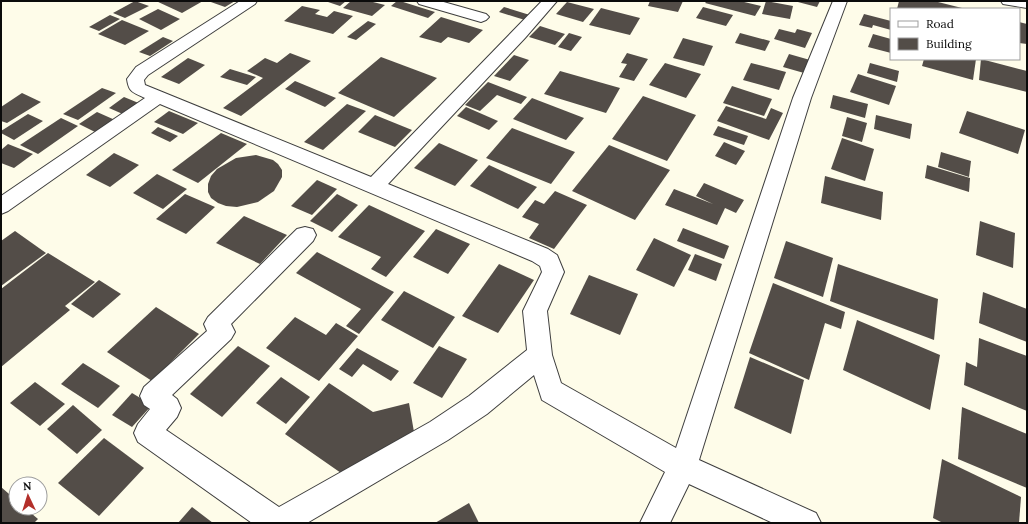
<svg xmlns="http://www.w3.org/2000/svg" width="1028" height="524" viewBox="0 0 1028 524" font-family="Lora,serif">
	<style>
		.building { fill: #534d48 }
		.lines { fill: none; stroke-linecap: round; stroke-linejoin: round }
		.minor-casing { stroke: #3e3e3e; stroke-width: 2 }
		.minor { fill: #fff; fill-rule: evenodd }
	</style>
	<rect width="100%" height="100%" fill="#fefce9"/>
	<!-- building -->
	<g class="building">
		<polygon points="135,1 149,6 125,18 113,13"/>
		<polygon points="156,1 203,1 182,13"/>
		<polygon points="208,1 235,1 225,7"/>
		<polygon points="325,1 346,1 340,6"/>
		<polygon points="351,1 369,1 385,5 372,16 343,8"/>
		<polygon points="397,1 400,1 435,12 428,18 391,6"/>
		<polygon points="650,1 683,1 678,12 648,6"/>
		<polygon points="707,1 740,1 761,6 755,16 705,3"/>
		<polygon points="766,1 793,6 790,19 762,14"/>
		<polygon points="794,1 820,1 817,7"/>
		<polygon points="899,1 934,1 966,9 897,9"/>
		<polygon points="567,2 594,9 583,22 556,14"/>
		<polygon points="302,6 320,10 315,14 327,17 334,11 353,16 333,34 284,21"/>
		<polygon points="504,7 533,16 528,21 499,12"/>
		<polygon points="703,7 733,15 726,26 696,18"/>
		<polygon points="601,8 640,18 630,35 589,25"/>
		<polygon points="158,9 180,19 161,30 139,19"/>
		<polygon points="864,14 891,21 891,30 873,25 872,28 859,25"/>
		<polygon points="110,15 120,19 99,31 89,27"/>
		<polygon points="441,17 483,30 469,43 448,37 441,43 419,37"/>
		<polygon points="122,20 149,31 125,45 98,34"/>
		<polygon points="368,21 376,24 356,40 347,37"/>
		<polygon points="1019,22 1027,24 1027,44 1019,43"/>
		<polygon points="540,26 565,34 555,45 529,37"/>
		<polygon points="779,29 795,33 797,29 812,33 805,48 774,39"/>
		<polygon points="569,33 582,37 571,51 558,47"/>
		<polygon points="740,33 770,41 765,51 735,43"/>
		<polygon points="873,34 891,39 891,53 868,47"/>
		<polygon points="163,37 173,41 150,56 139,52"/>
		<polygon points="683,38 713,46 704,66 673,58"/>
		<polygon points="290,53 311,61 241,116 223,108 263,78 247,71 265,58 277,63"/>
		<polygon points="627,53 648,59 634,81 619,77 627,64 621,63"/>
		<polygon points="789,54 810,60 804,73 783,67"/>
		<polygon points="514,55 529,60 510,81 494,76"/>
		<polygon points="381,57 437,78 394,117 338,93"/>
		<polygon points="188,58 205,65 179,84 161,77"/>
		<polygon points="924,59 976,59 973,80 922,66"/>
		<polygon points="981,59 1027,71 1027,92 979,80"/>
		<polygon points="665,63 701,74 686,98 649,85"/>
		<polygon points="751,63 786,72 779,90 743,80"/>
		<polygon points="870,63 899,71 897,82 867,73"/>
		<polygon points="230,69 256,77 247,85 220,77"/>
		<polygon points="560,71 620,88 606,113 544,94"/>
		<polygon points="858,74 896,86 889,105 850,92"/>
		<polygon points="295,81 336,98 325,107 285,89"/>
		<polygon points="488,82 527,97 521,104 497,95 480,111 465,105"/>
		<polygon points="732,86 772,99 764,116 723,103"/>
		<polygon points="102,88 116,93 78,120 63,114"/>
		<polygon points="22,93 41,102 7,123 1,121 1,107"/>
		<polygon points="833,95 868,104 865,118 830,108"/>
		<polygon points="643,96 696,115 667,161 612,139"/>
		<polygon points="124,97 141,104 125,115 109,108"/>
		<polygon points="532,98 584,118 566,140 513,119"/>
		<polygon points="347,104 366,111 323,150 304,142"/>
		<polygon points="726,106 766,119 771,108 783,113 769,140 717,121"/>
		<polygon points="466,107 498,121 489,130 457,116"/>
		<polygon points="169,111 198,123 183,134 154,122"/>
		<polygon points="967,111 1025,130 1018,154 959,133"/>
		<polygon points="97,112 115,120 97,133 79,124"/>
		<polygon points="28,114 43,121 14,140 1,133 1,131"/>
		<polygon points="375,115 412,130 395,147 358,132"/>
		<polygon points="876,115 912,124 910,139 874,129"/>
		<polygon points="847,117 867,123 862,142 842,136"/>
		<polygon points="61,118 78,126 38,154 20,145"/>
		<polygon points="718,126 748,136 744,145 713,135"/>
		<polygon points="158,127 178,136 170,142 151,133"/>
		<polygon points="512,128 575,152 551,184 486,158"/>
		<polygon points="221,133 247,144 198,183 172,170"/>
		<polygon points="842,138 874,149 865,181 831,169"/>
		<polygon points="724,142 745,151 736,165 715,156"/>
		<polygon points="439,143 478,160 455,186 414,168"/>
		<polygon points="8,144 33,154 14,168 1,163 1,150"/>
		<polygon points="609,145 670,170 635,220 572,191"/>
		<polygon points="941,152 971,161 969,177 938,167"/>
		<polygon points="114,153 139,165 110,187 86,175"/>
		<polygon points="256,155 273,160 278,164 282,170 282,177 274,191 258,202 237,207 226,206 218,203 211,198 208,192 208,184 211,176 217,169 236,158"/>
		<polygon points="489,165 537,187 518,209 470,186"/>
		<polygon points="927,165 970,178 969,192 925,178"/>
		<polygon points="157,174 187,189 163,209 133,193"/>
		<polygon points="825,176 883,192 881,220 821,203"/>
		<polygon points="317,180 337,189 312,215 291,206"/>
		<polygon points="704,183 744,200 736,213 725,208 717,225 665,205 674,189 713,204 696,196"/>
		<polygon points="555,191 587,205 554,249 529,238 539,224 522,217 535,200 544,204"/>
		<polygon points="185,194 215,207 186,234 156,219"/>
		<polygon points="337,194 358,205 332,232 310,221"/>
		<polygon points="369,205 425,231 386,277 371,269 381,257 338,237"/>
		<polygon points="244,216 287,235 260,264 216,243"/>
		<polygon points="980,221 1015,233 1013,268 976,255"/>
		<polygon points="683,228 729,246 724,259 677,241"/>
		<polygon points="436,229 470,244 448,274 413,257"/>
		<polygon points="15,231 46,253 1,286 1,241"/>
		<polygon points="654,238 691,255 674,287 636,270"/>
		<polygon points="786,241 833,258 823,297 774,278"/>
		<polygon points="317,252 394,292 359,334 346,326 361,309 296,273"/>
		<polygon points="48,253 95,282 65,306 70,310 1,367 1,289"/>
		<polygon points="695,254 722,264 716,281 688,270"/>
		<polygon points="499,264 534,280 498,333 462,316"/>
		<polygon points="838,264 938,299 934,340 830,301"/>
		<polygon points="589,275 638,294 620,335 570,314"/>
		<polygon points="99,280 121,294 93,318 71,304"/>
		<polygon points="773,283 845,312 841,329 825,323 809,380 749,353"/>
		<polygon points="404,291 455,317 433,348 381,320"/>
		<polygon points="983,292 1027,309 1027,342 979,323"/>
		<polygon points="156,307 199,334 152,381 107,352"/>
		<polygon points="295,317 326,335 336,323 358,336 319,381 266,348"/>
		<polygon points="857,320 940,355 930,410 843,370"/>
		<polygon points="979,338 1027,356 1027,411 964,385 966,362 977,367"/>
		<polygon points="238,346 270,366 222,417 190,394"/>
		<polygon points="439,346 467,359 442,398 413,383"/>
		<polygon points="357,348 399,371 391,381 363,364 352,377 339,369"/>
		<polygon points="750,357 804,380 791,434 734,408"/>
		<polygon points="83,363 120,386 98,408 61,384"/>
		<polygon points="281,377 310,397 286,424 256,403"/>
		<polygon points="35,382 65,404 40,426 10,403"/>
		<polygon points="329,383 373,412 409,403 414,432 341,473 285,434"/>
		<polygon points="132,393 152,405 132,427 112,415"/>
		<polygon points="73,405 102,430 77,454 47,429"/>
		<polygon points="962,407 1027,434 1027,488 958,459"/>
		<polygon points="104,438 144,468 99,516 58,483"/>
		<polygon points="942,459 1021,497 1019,523 943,523 933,518"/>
		<polygon points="1,487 16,500 16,508 25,508 38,519 34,523 1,523"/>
		<polygon points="469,503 479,523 435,523"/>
		<polygon points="192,507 213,523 178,523"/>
	</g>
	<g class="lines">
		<!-- minor casing -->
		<g class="minor-casing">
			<g id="minor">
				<path d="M240,1H257L255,4L148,75L144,80L145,85L371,177L542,1H557L525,38L388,184L548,249L557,255L564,272L547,311L552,355L561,383L676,448L793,98L833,1H847L811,98L699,460L816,513L821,523H773L689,484L670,523H640L665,472L542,400L534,375L487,414L448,440L307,523H252L138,442L134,433L138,424L150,409L144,405L140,396L144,387L207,331L204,324L208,317L297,229L305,227L313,229L316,235L313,241L231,324L235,332L231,339L172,395L177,399L181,408L177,417L166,430L279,507L430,422L469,396L527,350L523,311L542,272L540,266L532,261L160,104L8,211L1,214V196L145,98C133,92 129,93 127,79L136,67Z"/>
				<polygon points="417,1 440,1 486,14 489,17 486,20 481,22 419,4"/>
				<polygon points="1001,1 1027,1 1027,8 1003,4"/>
			</g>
		</g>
		<!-- minor -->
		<use href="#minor" class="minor"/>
	</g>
	<!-- border -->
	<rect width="1028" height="524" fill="none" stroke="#0b0b0b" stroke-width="4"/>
	<!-- legend -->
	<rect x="890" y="8" width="130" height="52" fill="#ffffff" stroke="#9d9d9d"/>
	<rect x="898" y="21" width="20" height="6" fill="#ffffff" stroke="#9d9d9d"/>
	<text x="926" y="28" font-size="12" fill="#0b0b0b">Road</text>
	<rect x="898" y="38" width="20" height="12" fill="#534d48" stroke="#9d9d9d"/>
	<text x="926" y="48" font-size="12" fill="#0b0b0b">Building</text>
	<!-- north arrow -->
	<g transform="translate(28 496) rotate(356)"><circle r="19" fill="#ffffff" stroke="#9d9d9d"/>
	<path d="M0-3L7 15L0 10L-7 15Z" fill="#b32f2a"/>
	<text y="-6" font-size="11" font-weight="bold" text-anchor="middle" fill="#0b0b0b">N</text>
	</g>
</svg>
